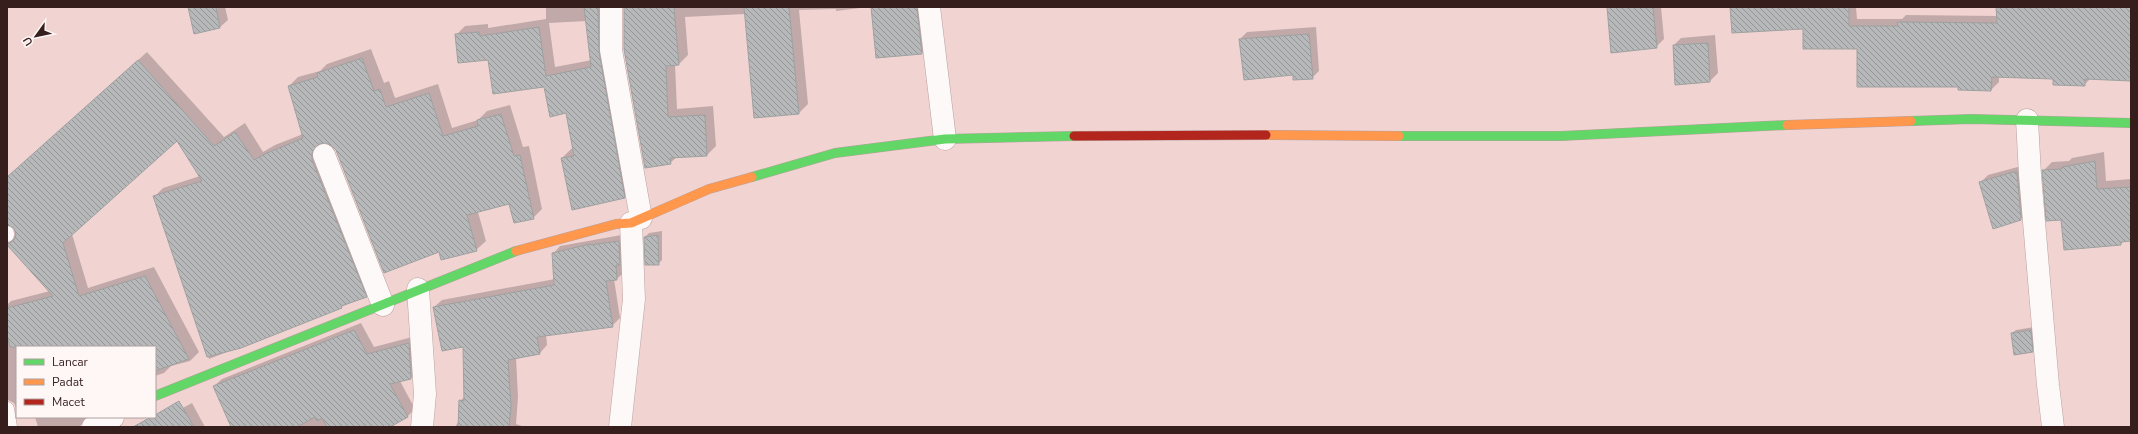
<svg xmlns="http://www.w3.org/2000/svg" width="2138" height="434" viewBox="0 0 2138 434" font-family="'Nunito Sans',sans-serif">
	<style>
		.shadow { fill: #0003; fill-rule: evenodd }
		.building { fill: url(#building-back-hatch); stroke: #9fa1a1 }
		.lines { fill: none; stroke-linecap: round; stroke-linejoin: round }
		.lane-casing { stroke: #b9a19f; stroke-width: 15 }
		.street-casing { stroke: #b9a19f; stroke-width: 23 }
		.fast-casing { stroke: #b9a19f; stroke-width: 10 }
		.slow-casing { stroke: #b9a19f; stroke-width: 10 }
		.jam-casing { stroke: #b9a19f; stroke-width: 10 }
		.lane { stroke: #fdf9f8; stroke-width: 14 }
		.street { stroke: #fdf9f8; stroke-width: 22 }
		.fast { stroke: #63d668; stroke-width: 9 }
		.slow { stroke: #ff974d; stroke-width: 9 }
		.jam { stroke: #b3261e; stroke-width: 9 }
	</style>
	<defs>
		<pattern id="building-back-hatch" width="6" height="6" patternUnits="userSpaceOnUse"><rect width="6" height="6" fill="#b7b8b9"/><path d="M-1 5l2 2M0 0l6 6M5-1l2 2" fill="none" stroke="#969596"/></pattern>
	</defs>
	<rect width="100%" height="100%" fill="#f1d4d2"/>
	<!-- shadow -->
	<g class="shadow">
		<polygon points="189,7 225,7 228,20 220,27"/>
		<path d="M546,7H607L633,188L624,197L562,158L571,149L574,148L567,112L545,86L489,59L456,35L465,26L488,24V28L546,19ZM587,21L592,60L555,67L549,23Z"/>
		<polygon points="624,7 869,7 836,11 836,9 799,10 808,104 799,113 745,14 685,17 688,55 679,64 675,64 677,109 713,106 716,146 707,155 677,157 670,163"/>
		<polygon points="872,7 926,7 931,44 922,53"/>
		<polygon points="1608,7 1661,7 1664,39 1656,47"/>
		<polygon points="1731,7 1856,7 1857,19 1902,19 1906,15 1998,16 1998,7 2131,7 2131,77 2091,78 2084,85 2054,78 1999,77 1999,82 1991,90 1804,28"/>
		<polygon points="1316,27 1319,71 1312,78 1293,74 1240,39 1247,32"/>
		<polygon points="1715,35 1718,73 1710,81 1674,45 1681,38"/>
		<polygon points="371,49 384,83 389,81 395,98 438,84 452,128 478,120 487,111 510,105 523,147 529,146 542,209 533,218 510,203 478,212 486,241 476,250 439,251 333,145 326,142 320,142 321,150 375,287 366,297 209,359 154,197 163,188 200,176 177,140 72,234 88,288 154,267 199,352 190,361 171,366 164,373 155,376 155,347 17,347 17,409 14,403 8,400 7,405 7,305 11,301 50,291 7,243 15,235 15,228 7,225 7,178 147,52 224,137 245,123 263,152 275,145 303,134 289,86 298,77 320,71 327,64"/>
		<polygon points="2104,152 2106,181 2131,179 2131,240 2124,240 2121,244 2062,219 2043,171 2052,162 2069,161 2072,158"/>
		<polygon points="2025,165 2029,211 2021,219 1980,183 1988,175"/>
		<polygon points="662,231 662,260 658,264 645,237 649,233"/>
		<polygon points="627,234 625,271 617,279 614,279 620,318 612,326 546,335 547,345 540,353 516,357 518,397 516,424 525,427 455,427 459,421 460,401 465,396 464,346 434,307 442,300 555,279 553,254 560,246"/>
		<polygon points="361,323 374,347 416,336 419,370 411,378 400,381 415,409 407,417 393,424 394,427 232,427 214,386 222,379"/>
		<polygon points="2034,327 2036,347 2032,351 2012,333 2016,330"/>
		<polygon points="192,403 205,427 147,427"/>
		<polygon points="35,417 89,417 80,426 75,427 38,427"/>
	</g>
	<!-- building -->
	<g class="building">
		<polygon points="188,7 216,7 220,28 194,34"/>
		<polygon points="584,7 598,7 599,52 625,198 572,210 561,158 574,156 566,113 550,117 544,87 493,94 488,60 458,63 455,34 479,32 480,36 539,27 546,76 591,67"/>
		<polygon points="624,7 674,7 679,65 666,66 668,117 705,115 707,156 670,158 671,164 645,168 624,49"/>
		<polygon points="744,7 789,7 799,114 754,118"/>
		<polygon points="871,7 917,7 922,54 876,58"/>
		<polygon points="1607,7 1653,7 1657,48 1611,53"/>
		<polygon points="1730,7 1849,7 1849,26 1898,26 1897,22 1997,23 1996,7 2131,7 2131,81 2085,79 2085,86 2053,85 2053,79 1992,77 1991,91 1958,90 1958,87 1857,87 1857,49 1803,49 1803,29 1732,33"/>
		<polygon points="1309,34 1313,79 1293,80 1293,75 1244,80 1239,39"/>
		<polygon points="1708,43 1710,82 1675,85 1673,45"/>
		<polygon points="362,58 374,91 380,89 386,107 429,93 443,136 478,126 477,120 501,114 514,156 520,155 534,219 514,223 509,204 467,215 477,251 441,260 439,252 384,273 336,150 332,146 326,143 319,144 312,153 312,160 367,297 341,306 342,308 241,348 207,357 153,196 202,181 177,141 63,243 79,296 145,276 189,359 155,371 155,347 10,347 7,335 7,308 53,296 7,245 14,240 16,235 14,228 7,225 7,177 138,60 214,146 235,132 254,160 265,154 303,138 288,86 318,77 317,73"/>
		<polygon points="2095,161 2097,189 2131,187 2131,241 2121,242 2121,245 2064,250 2061,220 2046,221 2042,170 2062,169 2062,167"/>
		<polygon points="2013,172 2017,172 2021,220 1993,229 1979,182"/>
		<polygon points="658,235 659,265 645,265 644,237"/>
		<polygon points="619,241 620,265 616,265 617,280 606,281 613,327 537,337 540,354 508,360 511,406 509,427 458,427 459,400 464,401 463,347 442,351 433,307 554,285 552,253 590,244 590,245"/>
		<polygon points="354,330 367,354 409,343 411,379 390,384 408,417 390,427 327,427 322,418 317,421 315,417 297,427 231,427 213,386"/>
		<polygon points="2031,330 2033,352 2014,355 2011,333"/>
		<polygon points="179,401 194,427 133,427 151,417 155,417 155,415"/>
	</g>
	<g class="lines">
		<!-- lane casing -->
		<g class="lane-casing">
			<g id="lane">
				<polyline points="7,235 7,233"/>
				<polyline points="7,409 10,427"/>
			</g>
		</g>
		<!-- street casing -->
		<g class="street-casing">
			<g id="street">
				<polyline points="611,7 611,50 641,218"/>
				<polyline points="929,7 945,139"/>
				<polyline points="2027,120 2030,175 2048,385 2053,427"/>
				<polyline points="324,155 383,305"/>
				<polyline points="418,289 425,394 422,427"/>
				<polyline points="93,427 113,417"/>
				<polyline points="620,427 634,299 631,223"/>
			</g>
		</g>
		<!-- fast casing -->
		<g class="fast-casing">
			<g id="fast">
				<polyline points="1911,121 1971,119 2131,123"/>
				<polyline points="1399,136 1561,136 1787,125"/>
				<polyline points="752,177 835,153 945,139 1074,136"/>
				<polyline points="155,396 516,251"/>
			</g>
		</g>
		<!-- slow casing -->
		<g class="slow-casing">
			<g id="slow">
				<polyline points="1787,125 1911,121"/>
				<polyline points="1266,135 1399,136"/>
				<polyline points="516,251 616,224 631,223 709,189 752,177"/>
			</g>
		</g>
		<!-- jam casing -->
		<g class="jam-casing">
			<polyline id="jam" points="1074,136 1266,135"/>
		</g>
		<!-- lane -->
		<use href="#lane" class="lane"/>
		<!-- street -->
		<use href="#street" class="street"/>
		<!-- fast -->
		<use href="#fast" class="fast"/>
		<!-- slow -->
		<use href="#slow" class="slow"/>
		<!-- jam -->
		<use href="#jam" class="jam"/>
	</g>
	<!-- border -->
	<rect width="2138" height="434" fill="none" stroke="#361e1d" stroke-width="16"/>
	<!-- legend -->
	<rect x="16" y="346" width="140" height="72" fill="#fef7f6" stroke="#aea09f"/>
	<rect x="24" y="359" width="20" height="6" fill="#63d668" stroke="#aea09f"/>
	<text x="52" y="366" font-size="12" fill="#361e1d">Lancar</text>
	<rect x="24" y="379" width="20" height="6" fill="#ff974d" stroke="#aea09f"/>
	<text x="52" y="386" font-size="12" fill="#361e1d">Padat</text>
	<rect x="24" y="399" width="20" height="6" fill="#b3261e" stroke="#aea09f"/>
	<text x="52" y="406" font-size="12" fill="#361e1d">Macet</text>
	<!-- north arrow -->
	<g transform="translate(36 36) rotate(237)" stroke="#fef7f6" stroke-width="3" paint-order="stroke">
	<path d="M0-3L7 15L0 10L-7 15Z" fill="#361e1d"/>
	<text y="-6" font-size="11" font-weight="bold" text-anchor="middle" fill="#361e1d">U</text>
	</g>
</svg>
